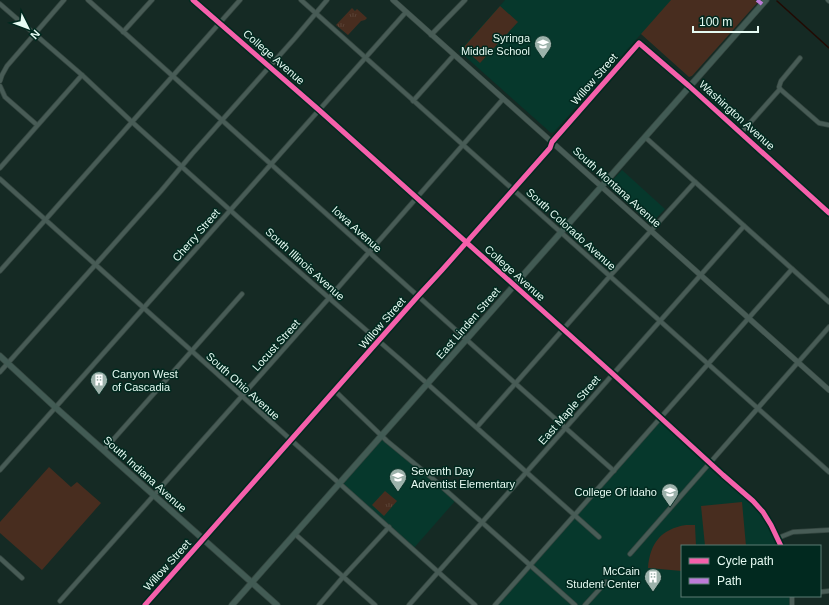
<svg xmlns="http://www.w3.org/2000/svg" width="829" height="605" viewBox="0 0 829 605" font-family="Arial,sans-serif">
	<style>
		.built { fill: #06382c }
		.grass { fill: #482d1f }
		.park { fill: url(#park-tufts) }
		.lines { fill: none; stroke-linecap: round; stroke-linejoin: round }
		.stream { stroke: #220a03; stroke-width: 1.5 }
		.minor-casing { stroke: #344640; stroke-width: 5.5 }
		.tertiary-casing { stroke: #344640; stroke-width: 6 }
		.secondary-casing { stroke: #344640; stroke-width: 7 }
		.minor { stroke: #485c56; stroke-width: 4 }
		.tertiary { stroke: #485c56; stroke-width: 5 }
		.secondary { stroke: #425b54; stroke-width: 5.5 }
		.quiet { stroke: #bd7bd9; stroke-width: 4; stroke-dasharray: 8 4; stroke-linecap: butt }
		.cycleway-casing { stroke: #01291f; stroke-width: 8 }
		.cycleway { stroke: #f560ab; stroke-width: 5 }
		.labels { text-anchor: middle; stroke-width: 3; stroke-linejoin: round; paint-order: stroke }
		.poi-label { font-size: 11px; fill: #e6fbf3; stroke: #01291f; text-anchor: end }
		.street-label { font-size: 11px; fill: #e6fbf3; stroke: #01291f }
	</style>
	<defs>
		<pattern id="park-tufts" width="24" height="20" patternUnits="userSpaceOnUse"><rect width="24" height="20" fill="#482d1f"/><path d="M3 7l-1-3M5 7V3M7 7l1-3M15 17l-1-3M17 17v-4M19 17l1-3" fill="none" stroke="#5a4235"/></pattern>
	</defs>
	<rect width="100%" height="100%" fill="#152a24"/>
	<!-- built -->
	<g class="built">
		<polygon points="505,0 759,0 692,76 689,77 641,34 554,132 551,133 459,51"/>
		<polygon points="622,170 665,209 651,224 608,185"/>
		<polygon points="661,418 763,513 781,546 682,546 682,596 792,596 792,605 495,605"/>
		<polygon points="382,435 456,500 413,549 340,483"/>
	</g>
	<!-- grass -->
	<g class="grass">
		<polygon points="671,0 755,0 758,2 692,76 689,77 641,34"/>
		<polygon points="500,6 518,22 480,63 463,48"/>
		<polygon points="49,467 71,487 77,482 101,503 42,570 0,533 0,522"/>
		<polygon points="742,502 746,546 705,546 701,506"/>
		<path d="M686,525H695L696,546H682V571L648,568C650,543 661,529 686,525Z"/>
	</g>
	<!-- park -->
	<g class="park">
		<polygon points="352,8 355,11 357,9 367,18 365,20 361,21 348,35 336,25"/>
		<polygon points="385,491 397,501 384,516 372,505"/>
	</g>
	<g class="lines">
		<!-- stream -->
		<polyline class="stream" points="777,1 829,48"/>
		<!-- minor casing -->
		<g class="minor-casing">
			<g id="minor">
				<polyline points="88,0 516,384 614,471"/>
				<polyline points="193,0 319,110 613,374 723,475 753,501 763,512 771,525 781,546"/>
				<polyline points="301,0 829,472"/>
				<polyline points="828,0 829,1"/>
				<polyline points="0,4 82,75 132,122 279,254 329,298 403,362 599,537"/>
				<polyline points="123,32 152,0"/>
				<polyline points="431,35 465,0"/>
				<polyline points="800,58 781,81 779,87 780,89 819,123 829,125"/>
				<polyline points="0,81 2,75 7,66 64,0"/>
				<polyline points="0,86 5,97 37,125"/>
				<polyline points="413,101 454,55"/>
				<polyline points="741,133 780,89"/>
				<polyline points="645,137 829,302"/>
				<polyline points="0,168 82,75"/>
				<polyline points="0,179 475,605"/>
				<polyline points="0,271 240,0"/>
				<polyline points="0,372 161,191 192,154 295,38 327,0"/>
				<polyline points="335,391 387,441 432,478 575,605"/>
				<polyline points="477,427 610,276 695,182"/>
				<polyline points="104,450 242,294"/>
				<polyline points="0,470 406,12"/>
				<polyline points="295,534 375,605"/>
				<polyline points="778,538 793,532 829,530"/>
				<polyline points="630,554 829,327"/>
				<polyline points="0,558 22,578"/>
				<polyline points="820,592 829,591"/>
				<polyline points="792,596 792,605"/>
				<polyline points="60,601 329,298 503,99"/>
				<polyline points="145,605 418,296 442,270 550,148 552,142 639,43 689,86 829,213"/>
				<polyline points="319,605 343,577 389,527"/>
				<polyline points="409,605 744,226"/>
				<polyline points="495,605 792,269"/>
				<polyline points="585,605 606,582"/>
			</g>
		</g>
		<!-- tertiary casing -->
		<g class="tertiary-casing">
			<polyline id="tertiary" points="393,0 829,390"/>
		</g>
		<!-- secondary casing -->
		<g class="secondary-casing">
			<g id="secondary">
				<polyline points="0,356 55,407 277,605"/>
				<polyline points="232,605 766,0"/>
			</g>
		</g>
		<!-- minor -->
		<use href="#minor" class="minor"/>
		<!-- tertiary -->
		<use href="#tertiary" class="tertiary"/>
		<!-- secondary -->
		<use href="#secondary" class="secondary"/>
		<!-- quiet -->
		<polyline class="quiet" points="757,0 762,4"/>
		<!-- cycleway casing -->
		<g class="cycleway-casing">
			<g id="cycleway">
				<polyline points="193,0 319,110 613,374 723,475 753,501 763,512 771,525 781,546"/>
				<polyline points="145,605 418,296 442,270 550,148 552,142 639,43 689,86 829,213"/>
			</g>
		</g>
		<!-- cycleway -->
		<use href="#cycleway" class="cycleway"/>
	</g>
	<!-- icons -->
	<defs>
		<g id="school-pin" transform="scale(0.9)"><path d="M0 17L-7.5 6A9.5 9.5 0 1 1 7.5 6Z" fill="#9db2ab" stroke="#01291f"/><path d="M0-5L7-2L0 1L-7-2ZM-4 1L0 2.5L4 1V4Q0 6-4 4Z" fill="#fff"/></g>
		<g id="building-pin" transform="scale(0.9)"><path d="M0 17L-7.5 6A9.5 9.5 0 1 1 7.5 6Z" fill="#9db2ab" stroke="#01291f"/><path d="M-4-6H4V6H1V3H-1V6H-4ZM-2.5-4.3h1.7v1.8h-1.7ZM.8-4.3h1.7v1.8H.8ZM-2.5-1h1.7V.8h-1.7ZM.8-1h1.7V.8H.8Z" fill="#fff"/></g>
		<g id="university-pin" transform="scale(0.9)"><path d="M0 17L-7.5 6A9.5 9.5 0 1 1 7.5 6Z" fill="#9db2ab" stroke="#01291f"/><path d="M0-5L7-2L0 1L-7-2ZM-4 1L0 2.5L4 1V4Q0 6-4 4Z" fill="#fff"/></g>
	</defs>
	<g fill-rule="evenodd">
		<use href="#school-pin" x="543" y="44"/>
		<use href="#building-pin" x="99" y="380"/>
		<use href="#school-pin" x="398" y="477"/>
		<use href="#university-pin" x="670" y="492"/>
		<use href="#building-pin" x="653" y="577"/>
	</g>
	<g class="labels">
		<!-- poi labels -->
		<g class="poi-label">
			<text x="530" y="42">Syringa<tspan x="530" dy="13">Middle School</tspan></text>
			<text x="112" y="378" text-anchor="start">Canyon West<tspan x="112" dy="13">of Cascadia</tspan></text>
			<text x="411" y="475" text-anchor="start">Seventh Day<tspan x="411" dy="13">Adventist Elementary</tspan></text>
			<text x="657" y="496">College Of Idaho</text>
			<text x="640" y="575">McCain<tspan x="640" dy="13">Student Center</tspan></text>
		</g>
		<!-- street labels -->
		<g class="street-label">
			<text transform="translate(274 57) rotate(41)" y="4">College Avenue</text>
			<text transform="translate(594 79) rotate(-49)" y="4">Willow Street</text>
			<text transform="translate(737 115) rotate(42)" y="4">Washington Avenue</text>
			<text transform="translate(617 187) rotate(42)" y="4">South Montana Avenue</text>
			<text transform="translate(357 229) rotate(42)" y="4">Iowa Avenue</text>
			<text transform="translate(571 229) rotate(42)" y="4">South Colorado Avenue</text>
			<text transform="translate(196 235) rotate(-49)" y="4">Cherry Street</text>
			<text transform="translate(305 264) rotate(42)" y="4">South Illinois Avenue</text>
			<text transform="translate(515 273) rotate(42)" y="4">College Avenue</text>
			<text transform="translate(382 323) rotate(-49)" y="4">Willow Street</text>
			<text transform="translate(468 323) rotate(-49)" y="4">East Linden Street</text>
			<text transform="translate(276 345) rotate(-48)" y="4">Locust Street</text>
			<text transform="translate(243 386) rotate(42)" y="4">South Ohio Avenue</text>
			<text transform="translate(569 410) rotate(-49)" y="4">East Maple Street</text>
			<text transform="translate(145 474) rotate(42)" y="4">South Indiana Avenue</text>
			<text transform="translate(167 565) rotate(-48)" y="4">Willow Street</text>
		</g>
	</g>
	<!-- legend -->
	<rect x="681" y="545" width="140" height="52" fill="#01291f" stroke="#5d7d74"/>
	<rect x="689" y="558" width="20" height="6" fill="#f560ab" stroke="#5d7d74"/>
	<text x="717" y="565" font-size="12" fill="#e6fbf3">Cycle path</text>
	<rect x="689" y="578" width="20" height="6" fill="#bd7bd9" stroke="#5d7d74"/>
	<text x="717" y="585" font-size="12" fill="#e6fbf3">Path</text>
	<!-- north arrow -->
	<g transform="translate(28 28) rotate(132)" stroke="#01291f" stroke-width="3" paint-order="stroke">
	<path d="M0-3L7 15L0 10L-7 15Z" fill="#e6fbf3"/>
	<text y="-6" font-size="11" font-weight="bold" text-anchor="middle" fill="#e6fbf3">N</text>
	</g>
	<!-- scale -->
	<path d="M693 26v6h65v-6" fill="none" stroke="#e6fbf3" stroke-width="2"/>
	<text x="699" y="26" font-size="12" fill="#e6fbf3" stroke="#01291f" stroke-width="3" paint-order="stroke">100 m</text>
</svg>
